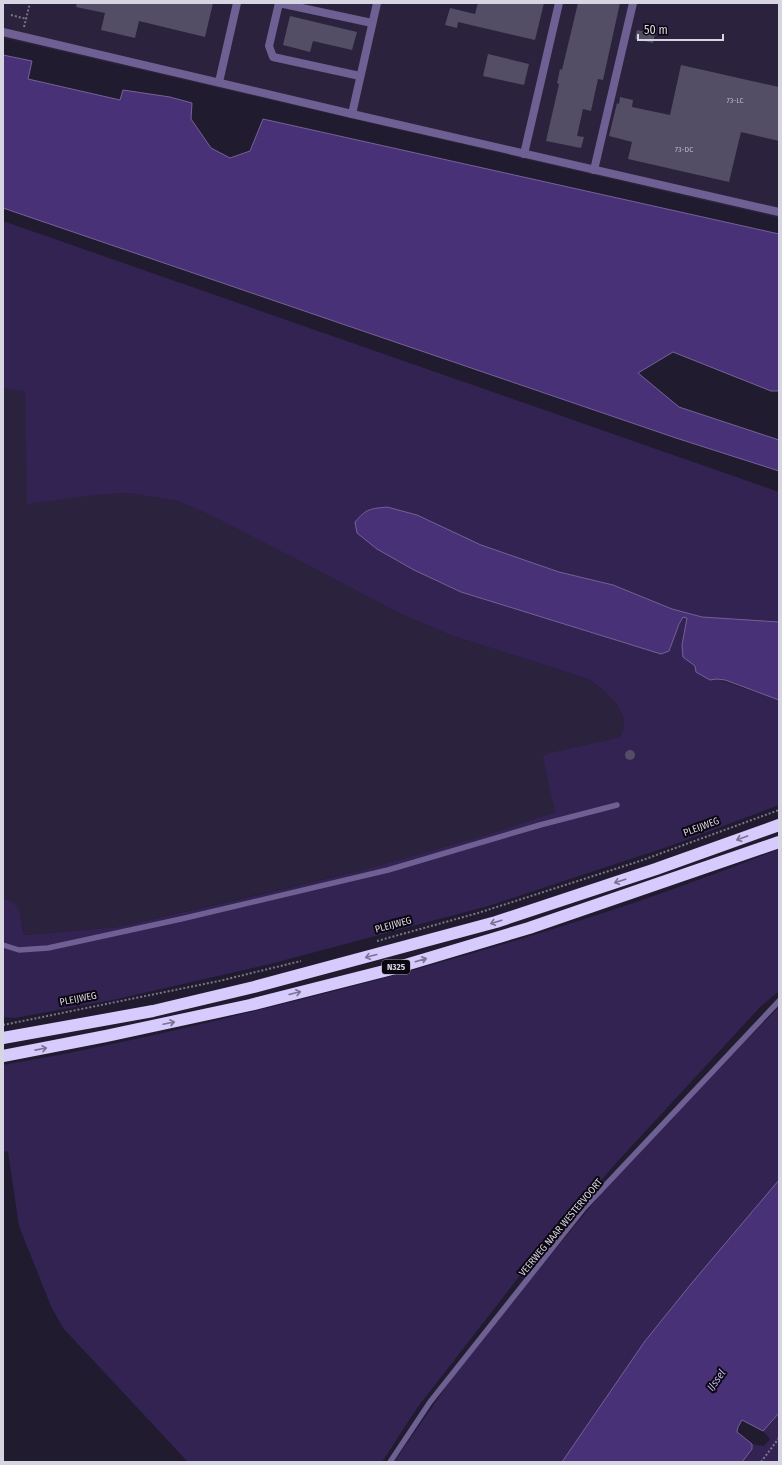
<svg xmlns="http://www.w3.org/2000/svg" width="782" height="1465" viewBox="0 0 782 1465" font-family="'Fira Sans Condensed',sans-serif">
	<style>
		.built { fill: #2b233d }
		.green { fill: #332353 }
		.water { fill: #493177; stroke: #746297 }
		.building { fill: #534d65 }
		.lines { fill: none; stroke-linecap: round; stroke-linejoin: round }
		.path { stroke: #797486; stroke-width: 2; stroke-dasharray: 2 2; stroke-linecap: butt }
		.lane { stroke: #6e6092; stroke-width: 5.5 }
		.street { stroke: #6e6092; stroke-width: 8 }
		.highway { stroke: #d7cafd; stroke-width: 12 }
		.oneway { stroke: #7b7292 }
		.labels { text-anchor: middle; stroke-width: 4; stroke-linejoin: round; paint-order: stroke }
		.number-label { font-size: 8px; fill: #b7b3c4 }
		.shield { fill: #0a0710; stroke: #9a97a4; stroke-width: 1 }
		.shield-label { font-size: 9px; font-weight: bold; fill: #d8d5e3 }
		.street-label { font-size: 10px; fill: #d8d5e3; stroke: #0a0710 }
		.water-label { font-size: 11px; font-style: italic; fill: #c3b3f0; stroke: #0a0710 }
	</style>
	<rect width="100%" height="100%" fill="#211b30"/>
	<!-- built -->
	<g class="built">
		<polygon points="3,3 779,3 779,218 3,38"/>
		<polygon points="3,388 25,390 93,495 128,493 178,501 210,515 300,561 401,614 450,635 570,673 590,680 602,689 616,703 623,716 624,728 620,737 549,753 555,812 490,834 363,870 119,927 24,935 21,916 8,899 3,898"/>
	</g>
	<!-- green -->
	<g class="green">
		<path d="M3,221L779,492V622L702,617L672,609L613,585L559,572L481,545L417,515L387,507L369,509L414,570L461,592L661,654L669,651L679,624L683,617L687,618L682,645L691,664L717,679L779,700V805L670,846L488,906L270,964L117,999L15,1018L3,1017V898C23,904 20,918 24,935L119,927L254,896L363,870L490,834L555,812L543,757L549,753L620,737L624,728L623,716L616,703L602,689L590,680L570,673L450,635L401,614L300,561L210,515L178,501L128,493L93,495L27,504L25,391L3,388Z"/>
		<path d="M779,849V991L761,1006L617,1162L528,1265L417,1408L382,1462H188L63,1328L51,1306L19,1226L8,1151L3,1152V1065C115,1046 225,1019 335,991C485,952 635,907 779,849Z"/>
		<polygon points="779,1007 779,1180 645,1341 562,1462 394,1462 468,1355 629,1160"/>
		<polygon points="779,1413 779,1462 742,1462 752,1449 752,1444 764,1446 770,1439 763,1431"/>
	</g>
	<!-- water -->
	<g class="water">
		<polygon points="3,55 32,61 28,79 120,100 123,90 170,97 192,103 191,119 211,148 230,158 250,151 263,119 779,234 779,391 771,391 673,352 638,373 679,407 779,440 779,471 676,438 3,208"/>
		<path d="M387,507L417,515L481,545L559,572L613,585L672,609L702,617L779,622V700L725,680L717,679L710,680L696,672L695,666L683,657L682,645L687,618L683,617L679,624L669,651L661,654L461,592L414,570L377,549L357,533L355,522C367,508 370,509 387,507Z"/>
		<polygon points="779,1180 779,1413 763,1431 742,1420 738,1427 737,1432 752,1444 752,1449 742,1462 562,1462 645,1341 691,1284"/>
	</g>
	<!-- building -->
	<g class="building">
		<polygon points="77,3 213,3 205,37 139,21 135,38 101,30 105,13 76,7"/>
		<polygon points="478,3 544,3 535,40 458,22 457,28 445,25 450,8 475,14"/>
		<polygon points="578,3 620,3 603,80 598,79 591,111 583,109 577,136 584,137 581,148 546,141 559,84 557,83 560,69 562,70"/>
		<polygon points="290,16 357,32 352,50 313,41 310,52 283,45"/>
		<polygon points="637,30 655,34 653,43 635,39"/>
		<polygon points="488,54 529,64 524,85 483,76"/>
		<polygon points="681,65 779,87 779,141 741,132 729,182 628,159 632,142 609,136 617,103 619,104 620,97 633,100 632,107 670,115"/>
		<circle cx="630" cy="755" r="5"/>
	</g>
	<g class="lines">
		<!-- path -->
		<g class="path">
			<polyline points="11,15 27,19"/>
			<polyline points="24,27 30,3"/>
			<polyline points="377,941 478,913 640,861 779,810"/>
			<polyline points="3,1025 219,981 301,961"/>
			<polyline points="761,1462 779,1438"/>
		</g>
		<!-- lane -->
		<g class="lane">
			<polyline points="3,945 19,950 48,948 181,919 388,870 540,825 617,805"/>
			<polyline points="390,1462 430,1402 584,1208 779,1001"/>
		</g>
		<!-- street -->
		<g class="street">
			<polyline points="279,3 269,46 273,57 360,76"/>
			<polyline points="279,3 372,23"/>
			<polyline points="3,32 352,114 779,212"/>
			<polyline points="219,82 237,3"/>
			<polyline points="352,114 377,3"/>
			<polyline points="524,154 559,3"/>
			<polyline points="594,170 633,3"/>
		</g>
		<!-- highway -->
		<g class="highway">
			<polyline points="3,1038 153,1011 254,987 496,922 656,869 779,825"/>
			<polyline points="3,1056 106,1036 250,1005 392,969 529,928 779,842"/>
		</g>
	</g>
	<!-- one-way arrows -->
	<defs><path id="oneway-shaft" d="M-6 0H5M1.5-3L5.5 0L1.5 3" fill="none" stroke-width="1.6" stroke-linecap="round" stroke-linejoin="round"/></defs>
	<g class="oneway">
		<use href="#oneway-shaft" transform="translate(742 838) rotate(160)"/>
		<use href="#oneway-shaft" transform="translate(620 881) rotate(162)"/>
		<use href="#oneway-shaft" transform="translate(496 922) rotate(163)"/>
		<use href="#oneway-shaft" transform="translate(371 956) rotate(165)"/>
		<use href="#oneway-shaft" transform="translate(421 960) rotate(-16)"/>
		<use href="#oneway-shaft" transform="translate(295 993) rotate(-14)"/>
		<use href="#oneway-shaft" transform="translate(169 1023) rotate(-12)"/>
		<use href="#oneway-shaft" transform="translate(41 1049) rotate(-11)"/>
	</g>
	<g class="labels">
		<!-- number labels -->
		<g class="number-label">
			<text x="735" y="103">73-LC</text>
			<text x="684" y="152">73-DC</text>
		</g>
		<!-- shield labels -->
		<rect class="shield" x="382" y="960" width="28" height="14" rx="3"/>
		<g class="shield-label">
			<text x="396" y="970">N325</text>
		</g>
		<!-- street labels -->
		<g class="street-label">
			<text transform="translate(701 826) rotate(-20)" y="4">PLEIJWEG</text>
			<text transform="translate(393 924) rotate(-15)" y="4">PLEIJWEG</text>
			<text transform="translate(78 998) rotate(-11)" y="4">PLEIJWEG</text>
			<text transform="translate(560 1227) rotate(-50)" y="4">VEERWEG NAAR WESTERVOORT</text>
		</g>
		<!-- water labels -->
		<g class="water-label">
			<text transform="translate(716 1380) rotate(-54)" y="4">IJssel</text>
		</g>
	</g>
	<!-- border -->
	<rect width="782" height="1465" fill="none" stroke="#d8d5e3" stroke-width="8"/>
	<!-- scale -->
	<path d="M638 34v6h85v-6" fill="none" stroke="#d8d5e3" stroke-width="2"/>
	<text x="644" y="34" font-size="12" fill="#d8d5e3" stroke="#0a0710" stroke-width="3" paint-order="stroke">50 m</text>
</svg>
